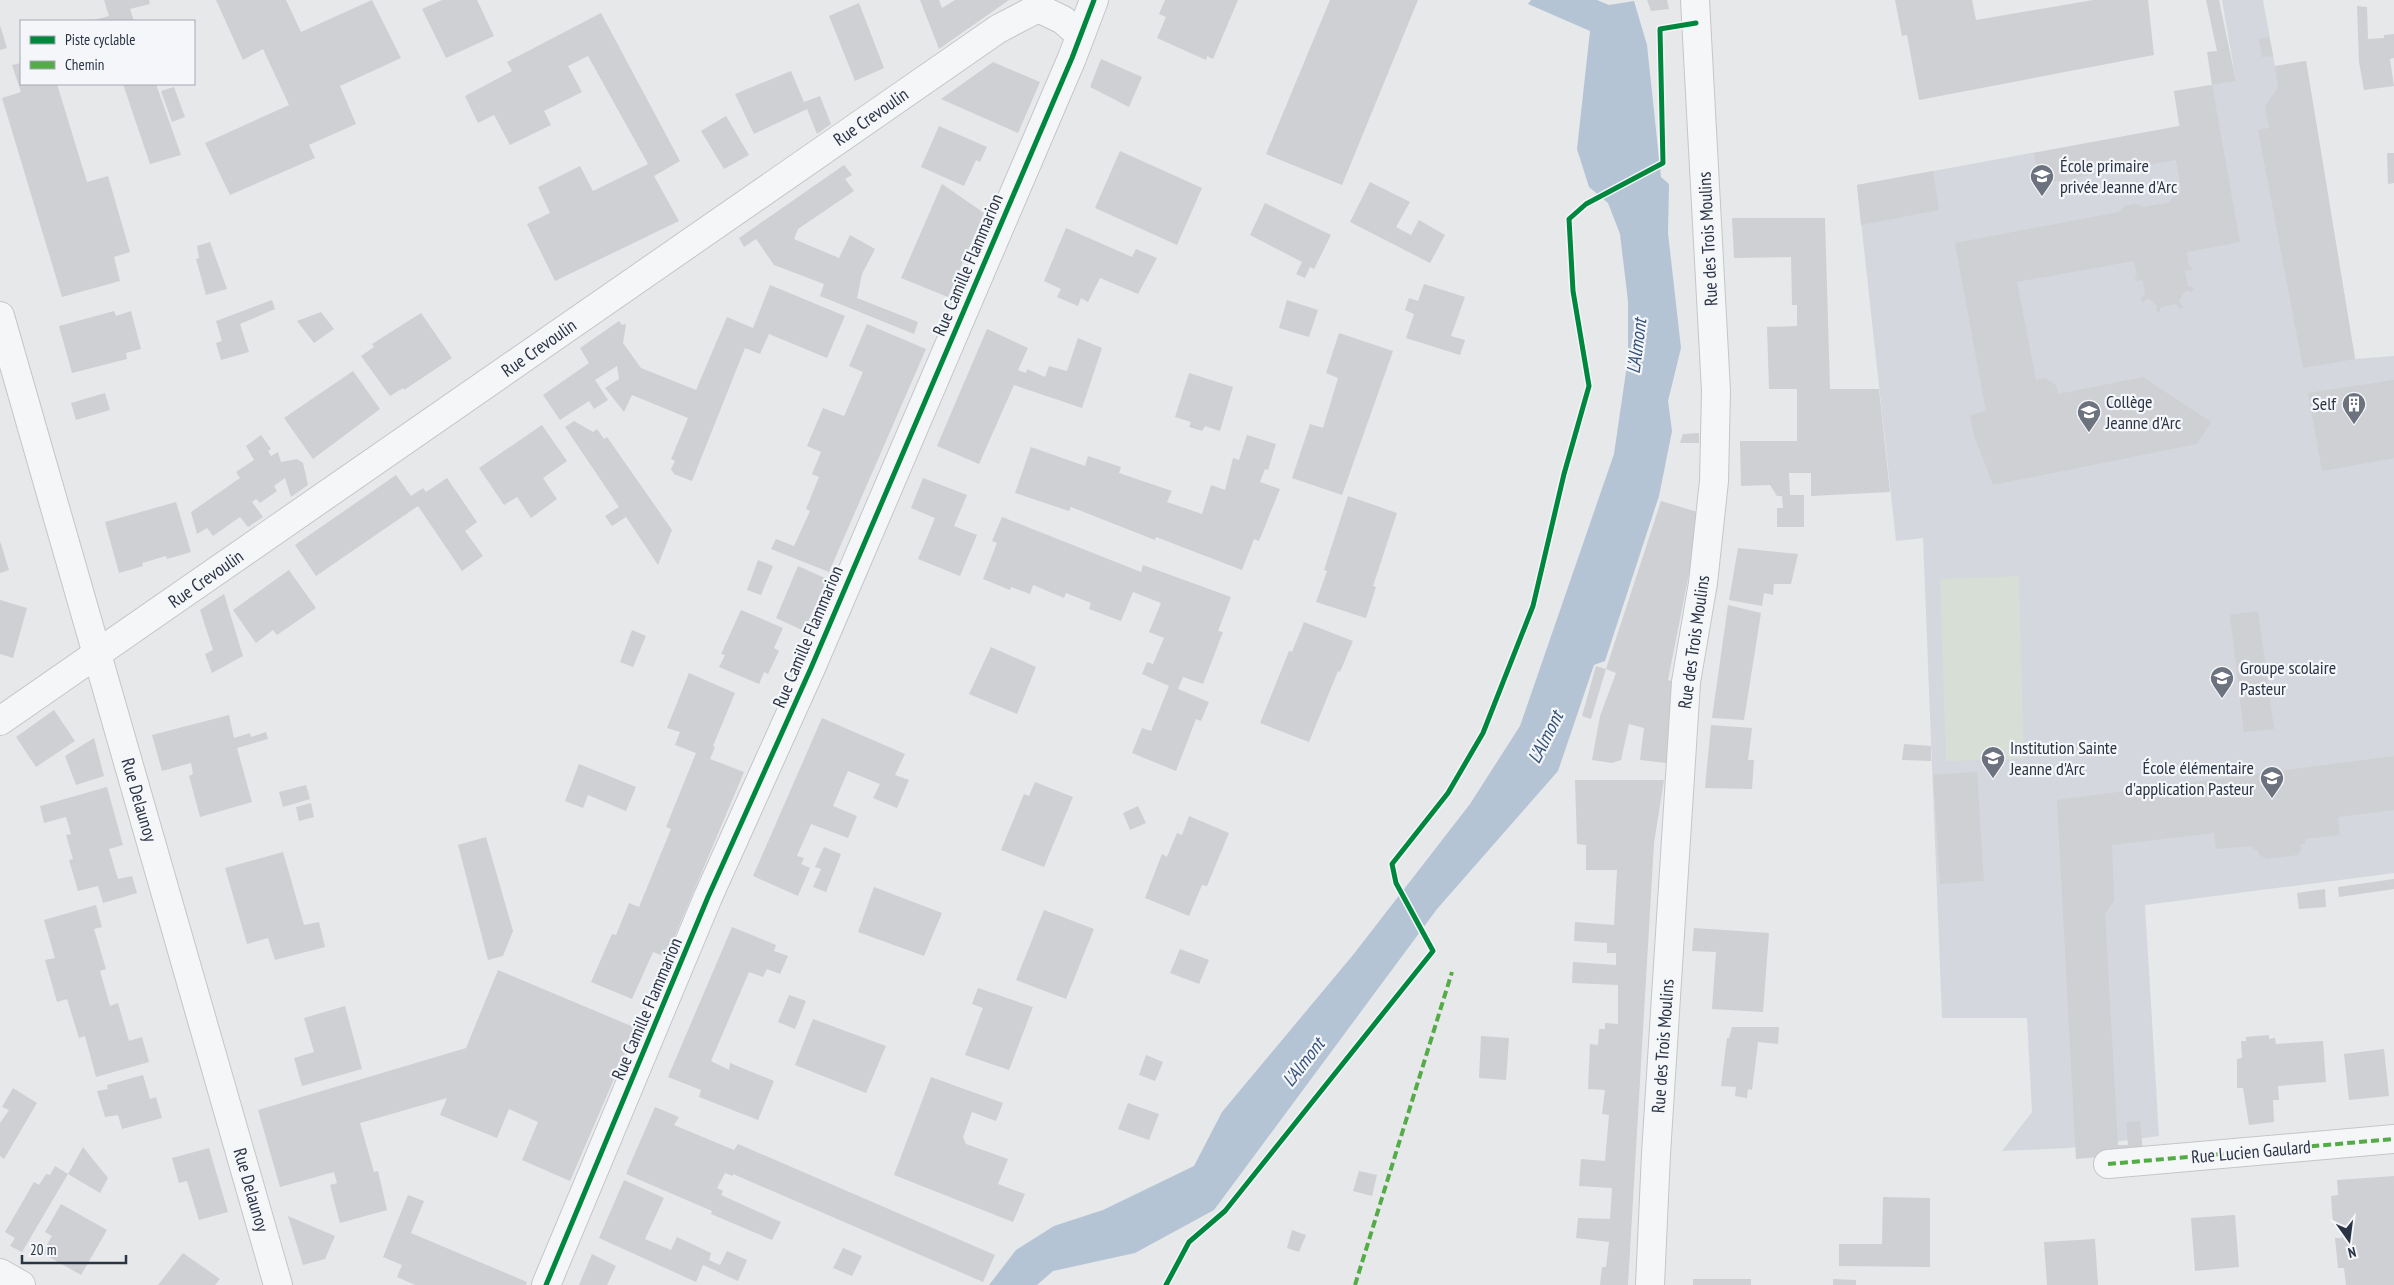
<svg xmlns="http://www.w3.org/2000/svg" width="2394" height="1285" viewBox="0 0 2394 1285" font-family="'PT Sans Narrow',sans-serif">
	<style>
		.built { fill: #d4d7dd }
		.green { fill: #d6ded6 }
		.water { fill: #b4c4d5 }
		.building { fill: #ced0d3 }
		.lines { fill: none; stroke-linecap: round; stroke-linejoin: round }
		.minor-casing { stroke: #c4c6c8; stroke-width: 30 }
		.minor { stroke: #f5f6f7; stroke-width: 28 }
		.quiet { stroke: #54ac47; stroke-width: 4; stroke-dasharray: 8 4; stroke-linecap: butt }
		.cycleway-casing { stroke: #f4f6f9; stroke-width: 8 }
		.cycleway { stroke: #00873e; stroke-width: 5 }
		.labels { text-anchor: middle; stroke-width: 4.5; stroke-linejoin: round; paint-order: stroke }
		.street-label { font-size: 18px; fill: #2b3445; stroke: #f4f6f9 }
		.poi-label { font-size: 18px; fill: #2b3445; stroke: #f4f6f9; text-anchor: start }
		.water-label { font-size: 19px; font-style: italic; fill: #34527a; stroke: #f4f6f9 }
	</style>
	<rect width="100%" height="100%" fill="#e6e8ea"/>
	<!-- built -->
	<polygon class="built" points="2222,0 2263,0 2275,66 2306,61 2355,359 2394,356 2394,873 2145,905 2159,1136 2069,1148 2002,1151 2032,1112 2027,1018 1942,1018 1923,538 1896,541 1857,185 2179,126 2174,91 2236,81"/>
	<!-- green -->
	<polygon class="green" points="2019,576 2024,759 1946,761 1940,579"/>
	<!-- water -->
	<polygon class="water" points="1531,0 1597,0 1609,5 1634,1 1647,45 1661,177 1669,184 1668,233 1681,348 1668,401 1672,431 1659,496 1605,661 1594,665 1558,771 1437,909 1214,1210 1135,1253 1053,1271 1037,1285 989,1285 1016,1250 1054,1226 1103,1210 1194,1166 1222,1112 1353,955 1470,804 1520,726 1614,454 1628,358 1628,301 1620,234 1608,203 1589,187 1577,149 1590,31 1528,4"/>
	<!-- building -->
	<g class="building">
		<polygon points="104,0 149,0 150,4 130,9 134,21 90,21 109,16"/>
		<polygon points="216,0 286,0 301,32 372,0 401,58 340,86 356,124 309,145 315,158 230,195 205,143 289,105 263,49 243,60"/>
		<polygon points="442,0 477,0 494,36 446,58 422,9"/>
		<polygon points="920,0 939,0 942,8 955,0 1009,0 939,49"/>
		<polygon points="1165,0 1238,0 1213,59 1207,56 1206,60 1157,38 1166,17 1159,14"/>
		<polygon points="1330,0 1418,0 1342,185 1266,154"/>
		<polygon points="1647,0 1667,0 1669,9 1651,11"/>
		<polygon points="1895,0 1972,0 1976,20 2093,0 2148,0 2154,55 1919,100 1907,35 1902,36"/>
		<polygon points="2206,0 2219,0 2236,81 2212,85 2240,242 2187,252 2189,266 2191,266 2192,270 2185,271 2188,286 2194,288 2192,292 2186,290 2179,301 2183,307 2180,309 2176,304 2161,307 2159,312 2156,311 2157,306 2148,298 2143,302 2140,299 2145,295 2143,280 2136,281 2135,277 2137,276 2134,261 2017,282 2036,380 2044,378 2056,385 2058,394 2143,377 2211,422 2197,444 1993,485 1974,435 1970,415 1986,411 1955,243 2119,212 2124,206 2136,204 2142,207 2168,203 2181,189 2176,160 2040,184 2034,153 2180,126 2174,91 2212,85 2207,52 2217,51"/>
		<polygon points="859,3 884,68 855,81 829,16"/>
		<polygon points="2357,6 2367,7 2368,39 2384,38 2384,35 2394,34 2394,58 2390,59 2394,86 2364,90 2359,62"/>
		<polygon points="601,13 680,161 654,176 679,221 555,281 527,224 550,213 538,187 580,166 593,191 648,164 588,56 568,66 582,92 544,111 551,125 510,145 494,115 478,123 465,96 512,71 507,62"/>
		<polygon points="0,25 7,48 0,50"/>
		<polygon points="2269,37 2273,56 2262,57 2259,39"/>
		<polygon points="1101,59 1142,77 1129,107 1090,87"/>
		<polygon points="2306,61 2355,359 2303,368 2258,130 2269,128 2265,106 2278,88 2275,66"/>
		<polygon points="993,62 1040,82 1018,133 941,99"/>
		<polygon points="21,63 21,84 57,84 87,182 108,176 130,252 114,257 120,281 62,297 2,98 21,92 12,65"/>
		<polygon points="791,71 804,102 820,96 831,124 817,134 807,109 754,134 735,94"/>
		<polygon points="123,84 156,84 181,155 150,164"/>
		<polygon points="174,87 185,117 172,122 161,91"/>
		<polygon points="726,116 749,155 724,169 701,131"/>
		<polygon points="939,126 987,147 980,162 976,160 964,186 921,167"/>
		<polygon points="1120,151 1202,188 1177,245 1095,208"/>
		<polygon points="2387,153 2394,153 2394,183 2388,184"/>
		<polygon points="844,165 852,175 845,179 854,191 798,229 794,239 839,258 850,235 875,249 862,274 857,298 918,322 914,334 820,296 824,284 774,265 756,239 744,247 739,238"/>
		<polygon points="1933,171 1939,210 1861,225 1857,185"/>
		<polygon points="1370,182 1410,202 1396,227 1411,235 1419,220 1445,235 1430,263 1350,222"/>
		<polygon points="942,184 984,213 948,297 901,278"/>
		<polygon points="1265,203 1331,235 1314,269 1310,267 1305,278 1296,274 1302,262 1250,235"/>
		<polygon points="1732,218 1825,218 1830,389 1879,389 1890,492 1811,496 1811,473 1789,473 1790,495 1804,495 1804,527 1777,527 1777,508 1783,508 1782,496 1777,496 1770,485 1741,486 1740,441 1797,441 1797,389 1769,389 1767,327 1797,326 1797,305 1792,305 1791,257 1734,258"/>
		<polygon points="1066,228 1132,257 1136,249 1157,258 1138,294 1100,278 1088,302 1081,298 1078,306 1057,297 1061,289 1044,281"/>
		<polygon points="210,242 227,289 206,295 196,259 199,258 197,246"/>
		<polygon points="1424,284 1465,297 1451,336 1465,340 1460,355 1406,338 1414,314 1405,310 1409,298 1418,301"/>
		<polygon points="770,285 845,316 827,358 769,334 760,354 745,348 692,481 674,474 671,469 675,461 671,459 688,418 632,395 624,412 605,388 619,379 617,366 595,380 608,400 594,409 589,401 560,420 543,395 589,363 580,348 619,321 622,325 626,324 623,343 641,368 696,390 727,317 753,328"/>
		<polygon points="272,300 275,309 240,324 249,352 221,360 216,343 222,341 216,321"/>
		<polygon points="1287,300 1318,310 1309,337 1279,328"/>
		<polygon points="114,311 116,316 131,311 141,349 126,353 127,359 72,373 59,326"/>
		<polygon points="321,312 334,329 314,343 297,321"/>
		<polygon points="421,313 452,358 404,390 403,388 390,396 361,356 374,347 372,344"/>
		<polygon points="867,324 926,349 829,572 771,549 776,539 794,546 810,511 806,509 819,477 812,474 821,452 807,446 823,408 844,416 863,372 849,366"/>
		<polygon points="987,329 1028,348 1018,370 1026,373 1027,369 1045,377 1049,366 1067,371 1078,338 1102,348 1082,408 1014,385 979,464 937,446"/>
		<polygon points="1339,333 1393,351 1342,495 1292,478 1310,424 1323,428 1338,378 1326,373"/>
		<polygon points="353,371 380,409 313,459 284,418"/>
		<polygon points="1189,373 1233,387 1220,431 1205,426 1202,431 1189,427 1191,422 1175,417"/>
		<polygon points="2394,380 2394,458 2322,471 2308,393"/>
		<polygon points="105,393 110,410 76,420 71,403"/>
		<polygon points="574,421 593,432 597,429 604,439 607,437 672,530 658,565 626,517 612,526 605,516 619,507 565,427"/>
		<polygon points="542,425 567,461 543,478 557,499 531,518 517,497 504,505 479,468"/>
		<polygon points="1699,433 1699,443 1680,443 1683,434"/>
		<polygon points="261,435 271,449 268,451 271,456 278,452 281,462 297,459 303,463 308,485 291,497 285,478 274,486 277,491 260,503 256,499 252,502 263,517 248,527 240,517 213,536 207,528 197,534 191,512 240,478 236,472 254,460 246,446"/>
		<polygon points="1247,435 1276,444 1268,470 1265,469 1260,482 1280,489 1259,541 1254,539 1242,570 1156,537 1155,540 1071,507 1069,511 1015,493 1031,447 1085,466 1088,456 1121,467 1119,473 1172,491 1167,502 1202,514 1211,485 1225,490 1233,458 1239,460"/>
		<polygon points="396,475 411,496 423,488 426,492 447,478 477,522 465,531 483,556 462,571 418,506 316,576 295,545"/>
		<polygon points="923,478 967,495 954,526 977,535 960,576 918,559 935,518 911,508"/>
		<polygon points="1348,496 1397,513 1373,586 1376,587 1366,618 1316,602 1327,571 1324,570"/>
		<polygon points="1661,501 1701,513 1668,680 1680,684 1666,763 1640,760 1644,728 1629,724 1621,760 1612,763 1592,760 1600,716 1616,673 1606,669"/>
		<polygon points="176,502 191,552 167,559 166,556 142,563 143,566 119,573 105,522"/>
		<polygon points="1002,517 1141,572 1143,565 1231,597 1218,631 1223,632 1203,684 1183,677 1178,689 1209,702 1201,721 1196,719 1176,771 1132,753 1142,728 1151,731 1169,686 1142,674 1147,662 1153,664 1164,638 1149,632 1161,603 1133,592 1121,621 1089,609 1091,603 1066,593 1064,598 1033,585 1030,594 1011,587 1010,590 983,579 997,543 992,541"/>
		<polygon points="0,541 9,570 0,573"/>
		<polygon points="1738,548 1798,554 1791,584 1774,584 1773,595 1764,593 1762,606 1729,600"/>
		<polygon points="758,560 773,566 761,595 747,590"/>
		<polygon points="798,566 827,579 804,631 776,618"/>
		<polygon points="289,570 316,608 277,635 273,630 256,643 233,610"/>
		<polygon points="224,594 243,656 212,673 205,654 213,650 200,610"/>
		<polygon points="0,600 27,608 13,658 0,654"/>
		<polygon points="1728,605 1761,613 1744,720 1712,718"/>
		<polygon points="741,610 783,628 774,648 779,651 768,674 764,672 759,684 719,667 725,655 721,654"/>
		<polygon points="2258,611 2274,729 2244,732 2230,615"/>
		<polygon points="1304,622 1353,641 1340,672 1338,671 1309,742 1260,723 1289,651 1292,652"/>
		<polygon points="632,630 646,636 633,667 620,662"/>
		<polygon points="991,647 1036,667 1017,714 969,694"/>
		<polygon points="1596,666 1606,669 1591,719 1582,716"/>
		<polygon points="689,673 735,693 713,746 715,747 710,759 744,772 666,957 653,952 632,999 591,982 612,934 616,935 629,903 639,907 671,829 666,827 696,753 675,745 680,732 667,728"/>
		<polygon points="54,710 75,741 36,767 16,737"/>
		<polygon points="229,715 234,738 250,733 251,737 266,732 268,739 237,748 252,802 200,817 189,776 193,774 191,763 162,771 152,735"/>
		<polygon points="822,718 905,754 895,775 909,780 897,808 873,798 880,784 848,771 833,806 857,816 848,838 811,824 797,856 804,858 801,864 810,868 798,896 753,876"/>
		<polygon points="1711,725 1752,728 1748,760 1754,760 1752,789 1705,788"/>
		<polygon points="94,738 104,776 76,785 65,756"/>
		<polygon points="1904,744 1931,746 1931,761 1902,760"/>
		<polygon points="2394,756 2394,810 2338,817 2340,835 2305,839 2306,844 2300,844 2301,850 2297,855 2267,859 2259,855 2258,850 2253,850 2252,846 2216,849 2214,833 2112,845 2114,901 2105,914 2118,1145 2128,1145 2126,1122 2140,1121 2143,1153 2076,1159 2057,800"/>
		<polygon points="579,764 636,787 626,811 588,795 583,808 565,801"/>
		<polygon points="1977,772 1984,881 1940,884 1933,775"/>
		<polygon points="1575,780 1664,780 1654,843 1628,1285 1600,1285 1602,1267 1606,1267 1609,1242 1576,1238 1578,1218 1610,1219 1612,1188 1579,1186 1581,1159 1605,1161 1609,1115 1602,1114 1605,1090 1588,1089 1590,1044 1598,1045 1599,1029 1605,1029 1605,1023 1618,1024 1618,985 1572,983 1573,962 1616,965 1616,953 1607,953 1607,943 1574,941 1575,922 1614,925 1617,870 1586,870 1586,845 1577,844"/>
		<polygon points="1035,782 1073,797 1044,867 1001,850 1024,794 1029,796"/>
		<polygon points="306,785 310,799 283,807 279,792"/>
		<polygon points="107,787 123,845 109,849 118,879 132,876 137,893 103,903 98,886 78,891 69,860 73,859 66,835 71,834 66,817 44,823 40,806"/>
		<polygon points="311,803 314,817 299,821 296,807"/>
		<polygon points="1138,806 1146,823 1130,830 1123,813"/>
		<polygon points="1189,816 1229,833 1207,886 1202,885 1189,916 1145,898 1162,854 1167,857 1177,833 1182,835"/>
		<polygon points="486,837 513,931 503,956 488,960 458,845"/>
		<polygon points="824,847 841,854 826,892 813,887 821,869 815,867"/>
		<polygon points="283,852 304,925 319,922 325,947 275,960 268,938 247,944 225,868"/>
		<polygon points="2394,879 2394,889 2339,897 2338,887"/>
		<polygon points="874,887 942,913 924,956 858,932"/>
		<polygon points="2325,889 2326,907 2299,909 2297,893"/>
		<polygon points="96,905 102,927 94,929 106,969 100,971 110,1006 118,1003 129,1041 142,1037 149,1062 96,1077 85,1036 79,1038 67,999 57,1002 45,960 55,958 44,920"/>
		<polygon points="1044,910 1094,929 1066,999 1016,980"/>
		<polygon points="732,927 776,945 774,951 788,956 780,974 767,969 763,977 749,972 711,1061 729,1070 730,1063 774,1081 758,1120 699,1097 701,1090 668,1077"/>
		<polygon points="1694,928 1769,933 1763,1012 1712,1009 1716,952 1692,951"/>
		<polygon points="1180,949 1209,960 1199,984 1170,973"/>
		<polygon points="498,970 636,1028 570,1181 522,1160 538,1122 509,1109 497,1138 440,1115 447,1098 360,1123 374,1172 378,1171 387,1210 340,1223 330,1185 337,1183 334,1172 280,1187 258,1110 466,1048"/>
		<polygon points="978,988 1033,1007 1009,1070 965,1055 983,1008 972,1004"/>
		<polygon points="789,995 806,1001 795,1029 778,1022"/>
		<polygon points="345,1006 362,1069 302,1086 294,1058 314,1052 304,1018"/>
		<polygon points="813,1019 886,1046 866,1093 795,1065"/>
		<polygon points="1732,1027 1779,1027 1778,1044 1758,1042 1752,1090 1748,1089 1747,1098 1735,1096 1736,1087 1721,1086 1727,1038 1729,1038"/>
		<polygon points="2269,1035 2269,1039 2275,1038 2276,1044 2323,1041 2326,1082 2278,1086 2279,1100 2273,1100 2274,1122 2249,1125 2243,1088 2237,1088 2237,1059 2242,1058 2241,1041 2246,1041 2246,1037"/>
		<polygon points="1481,1036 1509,1038 1506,1080 1479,1078"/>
		<polygon points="2384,1049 2389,1096 2349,1100 2344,1054"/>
		<polygon points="1146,1055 1163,1062 1155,1081 1139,1075"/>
		<polygon points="143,1075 150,1099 156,1097 162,1118 122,1129 118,1115 105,1117 97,1091 108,1089 107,1085"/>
		<polygon points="931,1077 1003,1103 996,1121 972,1112 963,1137 966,1144 1008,1159 998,1184 1025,1194 1013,1222 894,1175"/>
		<polygon points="13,1088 37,1103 4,1159 0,1156 0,1123 9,1110 2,1107"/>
		<polygon points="1128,1103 1159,1114 1149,1140 1118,1129"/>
		<polygon points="655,1107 679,1117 674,1125 734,1150 738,1144 995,1255 983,1282 733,1174 733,1176 725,1173 717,1188 723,1191 721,1195 781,1222 772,1240 711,1214 712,1211 626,1174"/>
		<polygon points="83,1147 108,1178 100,1193 68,1174 22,1252 10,1246 15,1238 5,1232 34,1182 39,1185 46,1174 50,1175 55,1166 68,1174"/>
		<polygon points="209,1148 228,1212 199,1220 187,1181 179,1183 172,1158"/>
		<polygon points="1359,1171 1377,1175 1372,1196 1353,1191"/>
		<polygon points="2394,1176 2394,1285 2346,1285 2344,1268 2338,1268 2335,1238 2342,1238 2341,1225 2333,1225 2331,1196 2338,1195 2337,1180"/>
		<polygon points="624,1180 664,1198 645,1239 671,1250 677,1237 711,1253 709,1260 720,1265 727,1251 747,1260 738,1281 703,1265 696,1282 599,1238"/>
		<polygon points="408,1195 424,1201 411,1233 527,1282 526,1285 415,1285 397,1277 402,1265 383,1257"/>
		<polygon points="1883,1197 1930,1198 1930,1267 1839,1266 1839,1244 1882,1244"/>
		<polygon points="61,1204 107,1230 81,1275 42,1253 52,1236 45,1232"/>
		<polygon points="2235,1215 2239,1267 2195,1271 2191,1218"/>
		<polygon points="288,1216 335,1236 325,1259 303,1265"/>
		<polygon points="1292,1230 1306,1235 1299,1252 1287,1248"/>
		<polygon points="2095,1239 2098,1285 2047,1285 2044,1242"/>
		<polygon points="843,1248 862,1256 852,1276 833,1268"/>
		<polygon points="183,1253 220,1279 215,1285 158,1285"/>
		<polygon points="592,1254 616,1266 607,1285 579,1285"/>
		<rect x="1693" y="1279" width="58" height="6"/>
		<polygon points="1833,1279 1856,1280 1856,1285 1833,1285"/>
	</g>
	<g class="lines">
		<!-- minor casing -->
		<g class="minor-casing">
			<g id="minor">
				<polyline points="0,316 278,1285"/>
				<polyline points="0,721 998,29 1038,8 1063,20 1080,35"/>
				<polyline points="2108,1164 2394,1139"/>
				<polyline points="0,1273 21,1285"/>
				<polyline points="546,1285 708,897 811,668 1072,58 1094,0"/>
				<polyline points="1650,1285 1656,1154 1686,682 1703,583 1714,481 1716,391 1695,0"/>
			</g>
		</g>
		<!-- minor -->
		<use href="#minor" class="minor"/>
		<!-- quiet -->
		<g class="quiet">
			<polyline points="2108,1164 2394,1139"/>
			<polyline points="1355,1285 1452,972"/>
		</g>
		<!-- cycleway casing -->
		<g class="cycleway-casing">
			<g id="cycleway">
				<polyline points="546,1285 708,897 811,668 1072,58 1094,0"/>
				<polyline points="1166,1285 1189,1242 1225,1211 1433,951 1396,883 1392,864 1448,793 1483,733 1533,606 1564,474 1589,386 1573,291 1569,219 1586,204 1663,163 1660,29 1696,23"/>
			</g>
		</g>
		<!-- cycleway -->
		<use href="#cycleway" class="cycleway"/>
	</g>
	<!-- icons -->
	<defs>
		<g id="school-pin" transform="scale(1.25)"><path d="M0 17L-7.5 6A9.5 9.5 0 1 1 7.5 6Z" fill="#6c737f" stroke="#f4f6f9"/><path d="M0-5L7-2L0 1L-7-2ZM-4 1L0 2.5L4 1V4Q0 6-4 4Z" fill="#fff"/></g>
		<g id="building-pin" transform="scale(1.25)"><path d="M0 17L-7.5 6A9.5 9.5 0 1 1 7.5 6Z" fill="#6c737f" stroke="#f4f6f9"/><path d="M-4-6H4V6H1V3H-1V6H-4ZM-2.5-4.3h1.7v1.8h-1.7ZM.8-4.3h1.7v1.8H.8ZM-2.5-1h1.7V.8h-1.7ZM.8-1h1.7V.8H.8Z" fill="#fff"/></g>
	</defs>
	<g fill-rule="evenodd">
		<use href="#school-pin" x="2042" y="176"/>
		<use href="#building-pin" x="2354" y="404"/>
		<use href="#school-pin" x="2089" y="412"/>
		<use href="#school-pin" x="2222" y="678"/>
		<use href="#school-pin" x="1993" y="758"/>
		<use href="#school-pin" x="2272" y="778"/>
	</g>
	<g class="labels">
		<!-- street labels -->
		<g class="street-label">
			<text transform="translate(871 117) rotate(-35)" y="6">Rue Crevoulin</text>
			<text transform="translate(1708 239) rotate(-93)" y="6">Rue des Trois Moulins</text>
			<text transform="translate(968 265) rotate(-67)" y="6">Rue Camille Flammarion</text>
			<text transform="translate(539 348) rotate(-35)" y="6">Rue Crevoulin</text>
			<text transform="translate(206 579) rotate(-35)" y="6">Rue Crevoulin</text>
			<text transform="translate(808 637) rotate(-67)" y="6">Rue Camille Flammarion</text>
			<text transform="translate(1694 642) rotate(-82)" y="6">Rue des Trois Moulins</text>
			<text transform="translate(139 800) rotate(74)" y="6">Rue Delaunoy</text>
			<text transform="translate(647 1009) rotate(-67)" y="6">Rue Camille Flammarion</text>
			<text transform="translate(1663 1046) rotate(-86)" y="6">Rue des Trois Moulins</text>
			<text transform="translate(2251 1152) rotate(-5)" y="6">Rue Lucien Gaulard</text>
			<text transform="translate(251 1190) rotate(74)" y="6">Rue Delaunoy</text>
		</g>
		<!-- poi labels -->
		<g class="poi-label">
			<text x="2060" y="172">École primaire<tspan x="2060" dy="21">privée Jeanne d'Arc</tspan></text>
			<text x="2106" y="408">Collège<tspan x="2106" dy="21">Jeanne d'Arc</tspan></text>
			<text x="2336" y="410" text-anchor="end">Self</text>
			<text x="2240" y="674">Groupe scolaire<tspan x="2240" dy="21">Pasteur</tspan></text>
			<text x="2010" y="754">Institution Sainte<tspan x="2010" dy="21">Jeanne d'Arc</tspan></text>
			<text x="2254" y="774" text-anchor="end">École élémentaire<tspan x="2254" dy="21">d'application Pasteur</tspan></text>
		</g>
		<!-- water labels -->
		<g class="water-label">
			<text transform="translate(1636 346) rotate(-83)" y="7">L'Almont</text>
			<text transform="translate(1545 737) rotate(-63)" y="7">L'Almont</text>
			<text transform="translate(1303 1062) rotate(-52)" y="7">L'Almont</text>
		</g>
	</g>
	<!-- legend -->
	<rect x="20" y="20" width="175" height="65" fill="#f4f6f9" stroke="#a4a8b1"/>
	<rect x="30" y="36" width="25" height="8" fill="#00873e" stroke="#a4a8b1"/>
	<text x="65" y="45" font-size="15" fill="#2b3445">Piste cyclable</text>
	<rect x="30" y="61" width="25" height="8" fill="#54ac47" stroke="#a4a8b1"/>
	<text x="65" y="70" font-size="15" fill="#2b3445">Chemin</text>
	<!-- north arrow -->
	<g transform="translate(2349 1240) rotate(166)" stroke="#f4f6f9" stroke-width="4" paint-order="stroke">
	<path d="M0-4L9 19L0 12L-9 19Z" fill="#2b3445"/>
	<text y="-8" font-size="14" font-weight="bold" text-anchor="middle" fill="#2b3445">N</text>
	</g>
	<!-- scale -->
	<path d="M22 1255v8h104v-8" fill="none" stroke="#2b3445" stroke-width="2.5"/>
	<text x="30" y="1255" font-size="15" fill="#2b3445" stroke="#f4f6f9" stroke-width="4" paint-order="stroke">20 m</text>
</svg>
